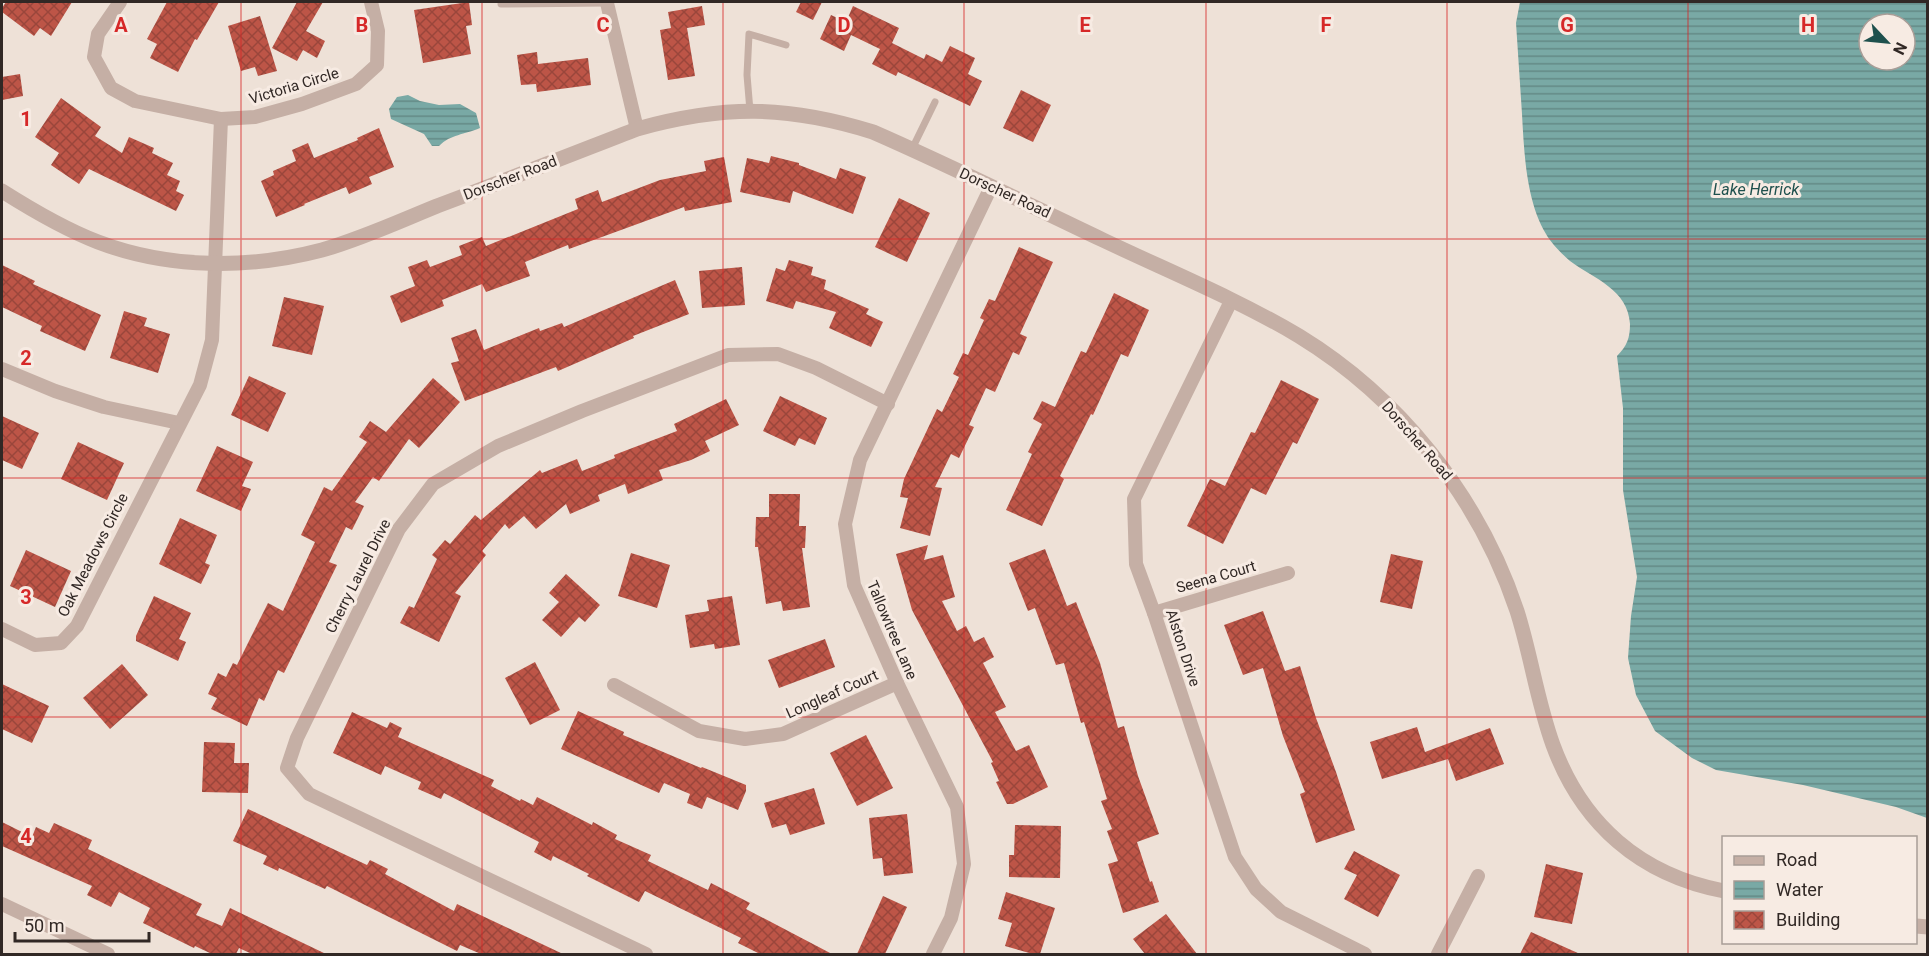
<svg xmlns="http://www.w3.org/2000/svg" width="1929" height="956" viewBox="0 0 1929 956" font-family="Roboto,sans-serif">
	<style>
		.water { fill: url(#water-rules); fill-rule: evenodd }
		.building { fill: url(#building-cross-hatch) }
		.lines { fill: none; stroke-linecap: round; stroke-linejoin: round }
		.service { stroke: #c5afa5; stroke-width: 7 }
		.minor { stroke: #c5afa5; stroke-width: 14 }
		.tertiary { stroke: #c5afa5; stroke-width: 15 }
		.grid { fill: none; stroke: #d62828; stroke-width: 1.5; stroke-opacity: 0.55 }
		.labels { text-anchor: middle; stroke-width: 6; stroke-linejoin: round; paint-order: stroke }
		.street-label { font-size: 15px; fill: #312825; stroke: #f7ebe3 }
		.water-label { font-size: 16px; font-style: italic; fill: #1e504d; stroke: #f7ebe3 }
		.grid-label { font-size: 20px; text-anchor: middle; font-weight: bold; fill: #d62828; stroke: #f7ebe3; stroke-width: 6; stroke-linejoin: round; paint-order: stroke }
	</style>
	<defs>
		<pattern id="water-rules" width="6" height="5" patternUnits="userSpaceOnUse" patternTransform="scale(1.5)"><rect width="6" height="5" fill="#79a9a5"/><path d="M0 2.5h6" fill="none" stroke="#648a86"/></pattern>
		<pattern id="building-cross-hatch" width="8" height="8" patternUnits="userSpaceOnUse" patternTransform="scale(1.5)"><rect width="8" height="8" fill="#bd5547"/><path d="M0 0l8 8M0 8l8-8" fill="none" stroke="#9a463b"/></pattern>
	</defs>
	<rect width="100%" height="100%" fill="#eee1d7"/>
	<!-- water -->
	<g class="water">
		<path d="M1520,2H1927V818L1896,807L1803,785L1716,770L1692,758L1655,731L1636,695L1628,658L1631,616L1637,577L1623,490V408L1617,356C1627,346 1630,338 1630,324C1628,289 1594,279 1570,261C1562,254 1551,243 1546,234C1526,201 1524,151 1522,114C1520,84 1518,53 1516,23ZM1869,24H1905V60H1869Z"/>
		<path d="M408,95L420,101L439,105L460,104L476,113L480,128C464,135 451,134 439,146H432L424,134L391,119L389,109L397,97Z"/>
	</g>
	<!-- building -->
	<g class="building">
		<polygon points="6,2 72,2 51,36 40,28 34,36 2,12 2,8"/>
		<polygon points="167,2 219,2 197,40 195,39 178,72 150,58 157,44 147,39"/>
		<polygon points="297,2 323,2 306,31 325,41 317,58 303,50 297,61 272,48"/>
		<polygon points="469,2 472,25 466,26 471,54 423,63 414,10"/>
		<polygon points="801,2 822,2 813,20 796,12"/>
		<polygon points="702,6 705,25 687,28 695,76 668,80 660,30 671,28 668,12"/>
		<polygon points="853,6 899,28 892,43 924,59 926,54 942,62 950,46 975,58 968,74 982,81 970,106 898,72 896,76 872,64 880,49 851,35 844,51 820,39 831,15 846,22"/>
		<polygon points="260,16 277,71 258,76 255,67 241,71 228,26"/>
		<polygon points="537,52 538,64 588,58 591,85 537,92 536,84 521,85 517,55"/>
		<polygon points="20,74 23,96 2,100 2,77"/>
		<polygon points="1021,90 1051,105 1033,142 1003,128"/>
		<polygon points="61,98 101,127 95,136 122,153 129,137 154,148 152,153 173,163 167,175 180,181 176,191 184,195 176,211 89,169 79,184 51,165 59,153 35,137"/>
		<polygon points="379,128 394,167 369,177 372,184 349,194 346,187 304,204 305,205 276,217 261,181 274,175 273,171 296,161 292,150 308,143 314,158 358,140 357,138"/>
		<polygon points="771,156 799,163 799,165 836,179 840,168 866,177 853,214 793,191 790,203 740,192 747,158 769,163"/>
		<polygon points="724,157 732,202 685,211 684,207 569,249 568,245 525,262 530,276 486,292 482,284 442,300 444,306 401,323 390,296 415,286 408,267 427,260 430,267 462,255 459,246 482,237 486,246 578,209 575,199 598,190 602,202 660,180 706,171 704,161"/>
		<polygon points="899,198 930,213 907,262 875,247"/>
		<polygon points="1019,247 1053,262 1020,334 1027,337 1019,355 1013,352 995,392 986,388 969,425 974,427 959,458 951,454 935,487 942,488 930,536 900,528 908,498 900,497 904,479 937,409 942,412 959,377 953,374 963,353 968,355 984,320 980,318 989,299 995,301"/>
		<polygon points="789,260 813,267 811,275 826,280 824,289 869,309 866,314 883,322 871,347 829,328 836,312 796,301 793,309 766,301 776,268 785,271"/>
		<polygon points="2,265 35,281 33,284 101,315 85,351 40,331 42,326 2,307"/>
		<polygon points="742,267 745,305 702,308 699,271"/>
		<polygon points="675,280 689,314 633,336 634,338 558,371 556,367 465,401 451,363 459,361 451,338 476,329 484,350 539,328 540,331 562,323 564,327"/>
		<polygon points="1114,293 1149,310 1128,357 1121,354 1093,415 1091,414 1060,476 1064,479 1042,526 1006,510 1032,454 1028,452 1042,424 1033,419 1042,401 1055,407 1081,351 1086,353"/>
		<polygon points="284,297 324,306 312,355 272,346"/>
		<polygon points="124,311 147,318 144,326 170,334 158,373 110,358"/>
		<polygon points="249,376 286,393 268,432 231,415"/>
		<polygon points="433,378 460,402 419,448 409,439 379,481 373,477 355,502 364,506 352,530 346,527 329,562 337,565 284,673 278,670 264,701 259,698 247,726 211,709 217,698 208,694 218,673 226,677 233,663 237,665 268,603 283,611 315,542 301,535 324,487 332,491 367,442 359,437 370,421 386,432"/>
		<polygon points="1281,380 1319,399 1297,444 1293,442 1266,495 1251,488 1223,544 1187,526 1210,479 1225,486 1251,432 1255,433"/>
		<polygon points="780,396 827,418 815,445 799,438 795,446 763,431"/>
		<polygon points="726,399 739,425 705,441 710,451 691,460 659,470 663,480 628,494 625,484 598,495 600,501 570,514 566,504 536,529 524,516 509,529 505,524 482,551 486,555 455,593 461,596 439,642 400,623 409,606 414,608 437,559 432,555 445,540 450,544 475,515 481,520 540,470 542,473 577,459 582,471 615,458 614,455 677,431 674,424"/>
		<polygon points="2,416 39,433 22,469 2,460"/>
		<polygon points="78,442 124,463 107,500 61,479"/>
		<polygon points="217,446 253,462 242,486 251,489 241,511 196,491"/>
		<polygon points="769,494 800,494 799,526 806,526 805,548 802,548 810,607 783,611 781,601 766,604 758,547 755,547 756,517 769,517"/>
		<polygon points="180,518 217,535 205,563 210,565 201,584 159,564"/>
		<polygon points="928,545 924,560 943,555 955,597 942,601 957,631 966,626 974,642 984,637 994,657 983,663 1006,707 995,712 1016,751 1029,745 1048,787 1013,804 1007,804 996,782 999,781 991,763 993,762 912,610 896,554"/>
		<polygon points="1045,549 1067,606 1076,602 1100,663 1118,728 1124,726 1138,776 1159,834 1137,842 1150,882 1152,881 1159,902 1123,913 1108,864 1118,861 1107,831 1112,829 1101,801 1107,799 1084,722 1081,723 1064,663 1056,665 1035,608 1028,611 1009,563"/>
		<polygon points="26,550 71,571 55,607 10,586"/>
		<polygon points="631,553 670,565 657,608 618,596"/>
		<polygon points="1391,554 1423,561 1412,609 1380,602"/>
		<polygon points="566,574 600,605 585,622 579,617 561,637 542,620 559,602 549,593"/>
		<polygon points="154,596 191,613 179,639 186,642 178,661 136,641 136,636"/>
		<polygon points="732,596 740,645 715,649 714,644 690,648 685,615 709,611 707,600"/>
		<polygon points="1263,611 1285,671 1300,666 1316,718 1336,772 1355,830 1316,843 1300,794 1305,792 1283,736 1263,668 1243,675 1224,625"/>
		<polygon points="825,639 835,667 779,688 768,660"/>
		<polygon points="535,662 560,710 530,725 505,678"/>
		<polygon points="122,664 148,695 110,729 83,698"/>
		<polygon points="2,684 49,706 32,743 2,729"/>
		<polygon points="578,711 624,732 623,735 701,768 702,767 746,785 746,791 738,810 707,797 702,809 687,803 690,794 664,783 659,793 561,749"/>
		<polygon points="352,712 387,728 390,722 402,728 398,737 494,780 491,786 520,801 521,799 533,805 537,797 592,825 593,822 617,835 615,839 651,855 648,861 708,890 711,883 750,903 746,909 832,954 760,954 738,943 741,938 645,891 639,902 587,876 589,874 553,856 551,861 534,852 539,842 444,793 441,799 418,789 421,782 385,766 381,775 333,753"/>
		<polygon points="1417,727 1425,752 1490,728 1504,764 1456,781 1448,759 1382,779 1370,742"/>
		<polygon points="866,735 893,788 857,806 830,753"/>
		<polygon points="204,742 235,743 234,763 249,763 248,793 202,792"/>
		<polygon points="814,788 825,824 790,835 786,824 772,828 764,803"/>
		<polygon points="248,809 367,865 370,860 388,869 385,874 454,911 457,904 563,954 481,954 460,945 457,951 327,886 325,889 279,868 278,871 263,864 267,856 233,841"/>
		<polygon points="907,814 913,873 884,876 882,858 873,859 869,818"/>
		<polygon points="2,822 32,837 36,827 49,833 54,823 92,840 88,849 202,904 196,915 222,926 230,908 326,954 252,954 239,948 236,954 212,954 195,946 194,948 143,923 150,908 119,892 111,907 87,895 92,886 2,846"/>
		<polygon points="1015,825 1061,826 1060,878 1009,877 1009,855 1014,855"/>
		<polygon points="1354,851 1400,875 1378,917 1344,899 1357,875 1344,869"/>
		<polygon points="1546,864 1583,873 1572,924 1534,917"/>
		<polygon points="1006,892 1055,908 1040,954 1033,954 1005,946 1012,923 998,919"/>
		<polygon points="883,896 907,907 885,954 857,954"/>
		<polygon points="1166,914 1197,954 1145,954 1133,939"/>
		<polygon points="1531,932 1580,954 1520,954"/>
	</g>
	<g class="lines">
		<!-- service -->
		<g class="service">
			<polyline points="501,4 607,3"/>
			<polyline points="750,111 747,75 749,34 786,45"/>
			<polyline points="912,149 935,102"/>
		</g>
		<!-- minor -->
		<g class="minor">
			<polyline points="120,2 98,34 94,57 111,88 135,101 221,119 255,117 302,104 356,84 377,65 378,31 371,2"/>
			<polyline points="607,3 637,129"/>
			<polyline points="1231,301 1134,499 1136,564 1154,613 1235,857 1256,889 1281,912 1365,954"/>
			<polyline points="2,369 55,391 104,407 179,423"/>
			<polyline points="1154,613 1288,573"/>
			<polyline points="2,629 35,645 61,643 77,626 200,385 212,340 221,119"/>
			<polyline points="614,685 699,731 745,739 783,734 897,683"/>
			<polyline points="2,904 108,954"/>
			<polyline points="646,954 309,794 287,768 297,738 399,529 433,484 498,446 582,411 728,355 778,354 816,368 888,404"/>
			<polyline points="933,954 951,918 964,864 957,807 897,683 854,585 845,524 860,460 991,187"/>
			<polyline points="1438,954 1478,876"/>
		</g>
		<!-- tertiary -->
		<g class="tertiary">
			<path d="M2,191C32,210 64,229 98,242C169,269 250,269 322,250C361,239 400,221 437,206C504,181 570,155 637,129C724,105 786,105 873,132C951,166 1027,204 1103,240C1168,271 1237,299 1299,336C1348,366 1394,407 1430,452C1467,498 1498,554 1517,611C1531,655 1537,701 1553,745C1582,824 1640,875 1724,891"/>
			<polyline points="1916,926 1928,927"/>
		</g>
	</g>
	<!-- grid -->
	<path class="grid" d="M241,2V954M482,2V954M723,2V954M964,2V954M1206,2V954M1447,2V954M1688,2V954M2,239H1928M2,478H1928M2,717H1928"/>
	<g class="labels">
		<!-- street labels -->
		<g class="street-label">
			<text transform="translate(294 86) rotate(-17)" y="5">Victoria Circle</text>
			<text transform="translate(510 178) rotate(-21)" y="5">Dorscher Road</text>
			<text transform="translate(1005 193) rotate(25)" y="5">Dorscher Road</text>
			<text transform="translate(1417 441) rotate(49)" y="5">Dorscher Road</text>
			<text transform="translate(93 555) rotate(-63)" y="5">Oak Meadows Circle</text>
			<text transform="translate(358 576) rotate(-63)" y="5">Cherry Laurel Drive</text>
			<text transform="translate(1216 577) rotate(-16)" y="5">Seena Court</text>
			<text transform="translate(892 630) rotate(67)" y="5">Tallowtree Lane</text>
			<text transform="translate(1183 648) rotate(72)" y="5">Alston Drive</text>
			<text transform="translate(832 694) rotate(-24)" y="5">Longleaf Court</text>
		</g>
		<!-- water labels -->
		<g class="water-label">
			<text x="1756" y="195">Lake Herrick</text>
		</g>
	</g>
	<g class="grid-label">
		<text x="121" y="32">A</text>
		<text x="362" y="32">B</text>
		<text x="603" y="32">C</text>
		<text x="844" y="32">D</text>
		<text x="1085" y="32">E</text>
		<text x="1326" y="32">F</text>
		<text x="1567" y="32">G</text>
		<text x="1808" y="32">H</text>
		<text x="26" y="126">1</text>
		<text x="26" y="365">2</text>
		<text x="26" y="604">3</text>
		<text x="26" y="843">4</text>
	</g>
	<!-- border -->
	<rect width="1929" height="956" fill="none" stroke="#312825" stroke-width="6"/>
	<!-- legend -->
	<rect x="1722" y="836" width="195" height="108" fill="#f7ebe3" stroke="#a89d97" stroke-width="1.5"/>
	<rect x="1734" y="856" width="30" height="9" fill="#c5afa5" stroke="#a89d97" stroke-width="1.5"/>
	<text x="1776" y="866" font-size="18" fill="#312825">Road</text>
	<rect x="1734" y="881" width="30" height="18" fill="url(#water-rules)" stroke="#a89d97" stroke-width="1.5"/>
	<text x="1776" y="896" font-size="18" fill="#312825">Water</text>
	<rect x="1734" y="911" width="30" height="18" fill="url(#building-cross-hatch)" stroke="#a89d97" stroke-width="1.5"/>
	<text x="1776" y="926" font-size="18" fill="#312825">Building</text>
	<!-- north arrow -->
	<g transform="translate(1887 42) rotate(116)"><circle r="28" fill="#f7ebe3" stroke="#a89d97" stroke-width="1.5"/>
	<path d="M0-4.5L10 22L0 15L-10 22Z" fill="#1e504d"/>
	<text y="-9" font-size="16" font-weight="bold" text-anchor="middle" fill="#312825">N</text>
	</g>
	<!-- scale -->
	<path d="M15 932v9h134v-9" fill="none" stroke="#312825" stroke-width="3"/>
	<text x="24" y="932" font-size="18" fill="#312825" stroke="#f7ebe3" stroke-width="4.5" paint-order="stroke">50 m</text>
</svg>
